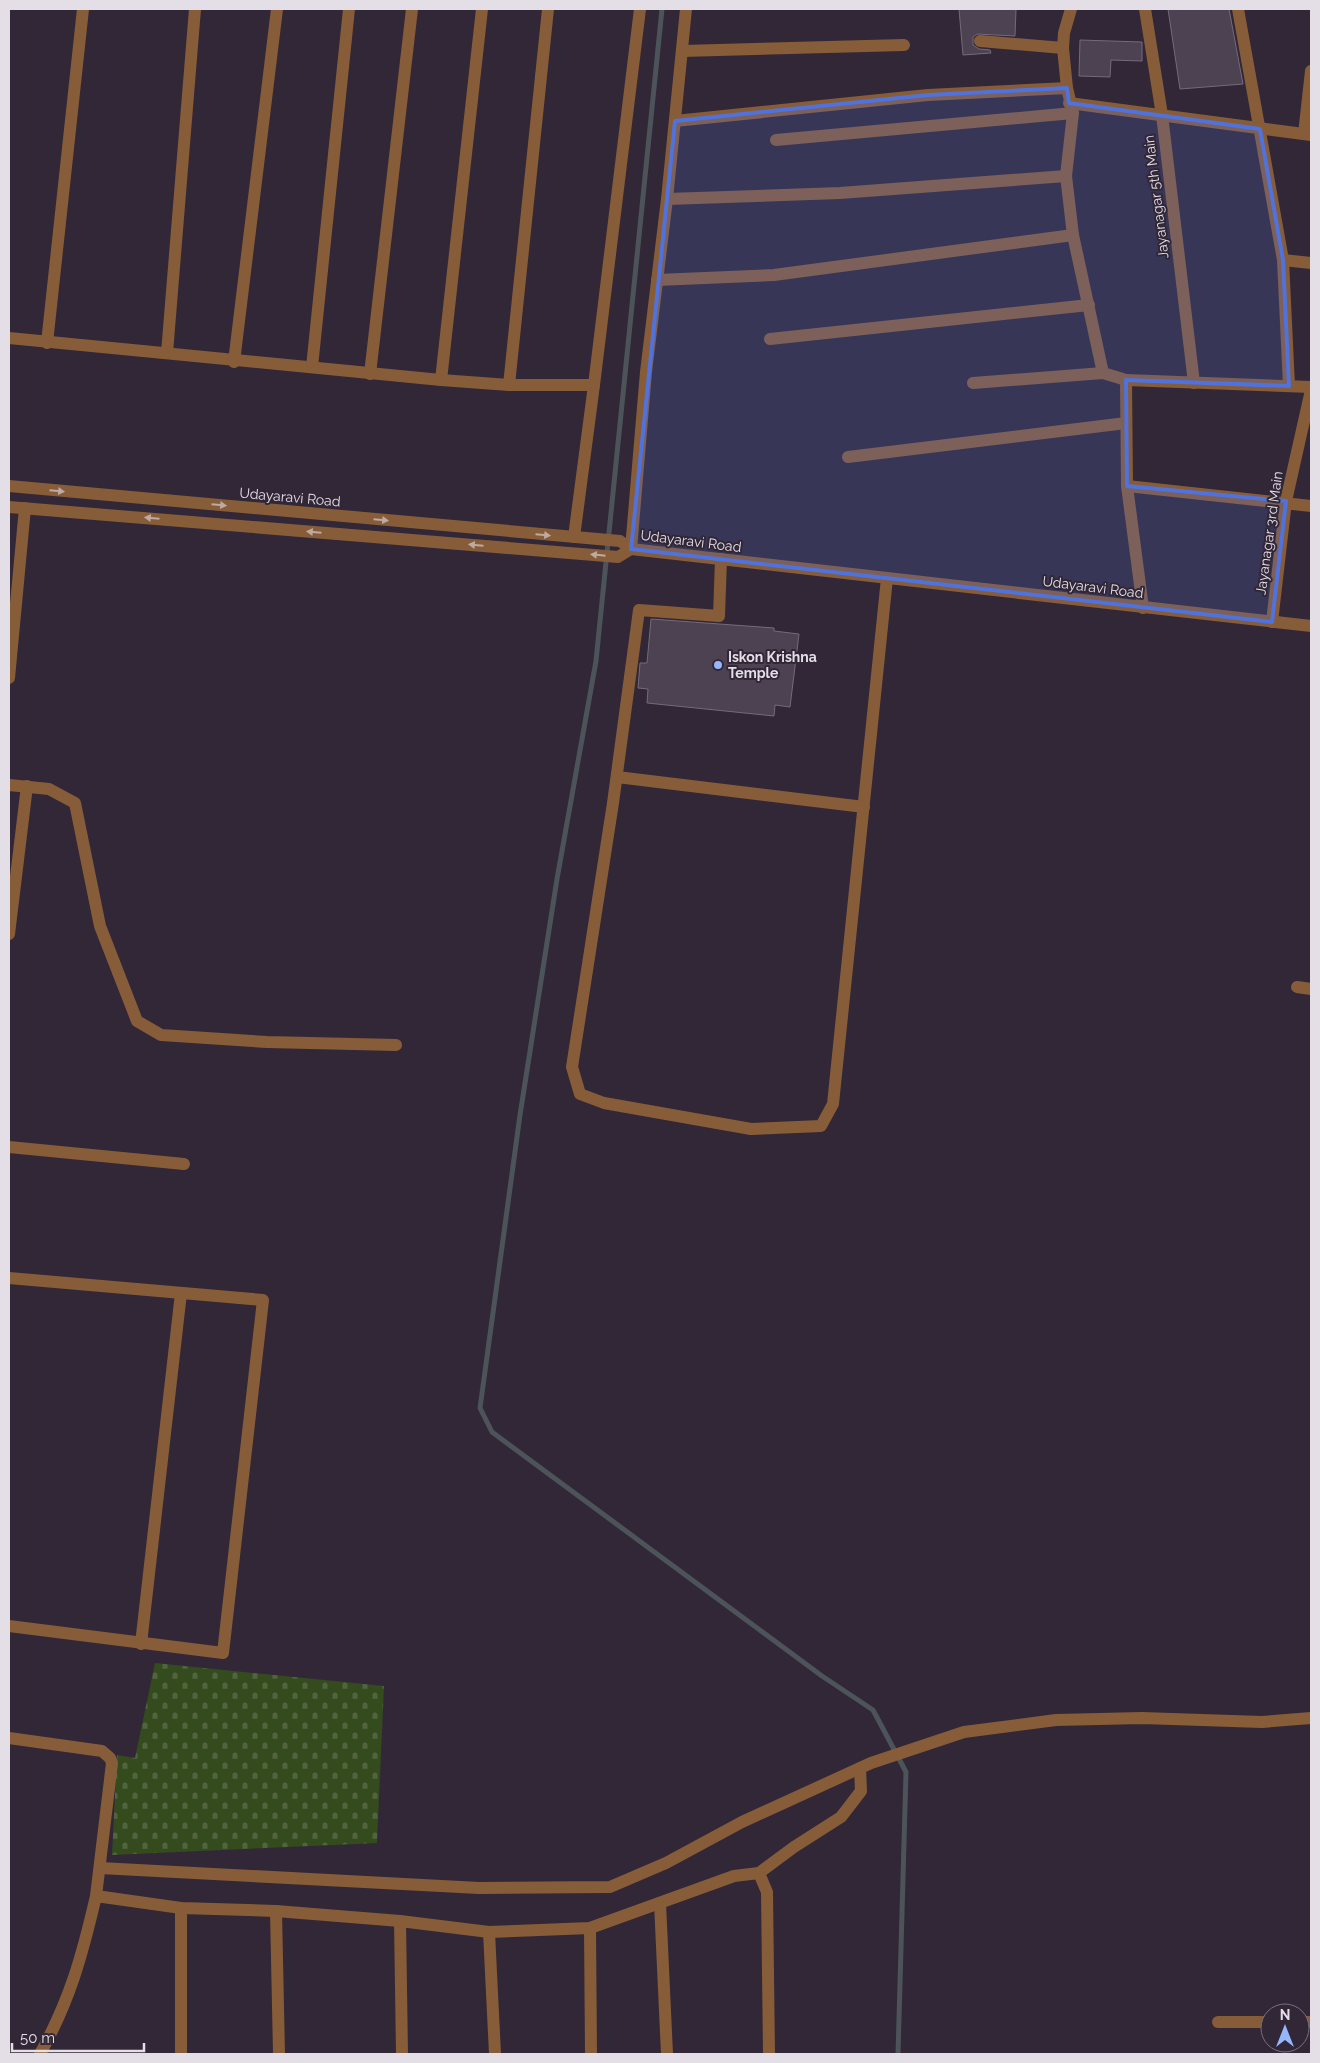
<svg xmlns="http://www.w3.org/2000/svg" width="1320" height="2063" viewBox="0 0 1320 2063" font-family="Raleway,sans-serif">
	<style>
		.cemetery { fill: url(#cemetery-stones) }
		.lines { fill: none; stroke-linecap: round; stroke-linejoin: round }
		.stream { stroke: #4c545a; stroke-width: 5 }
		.building { fill: #4d4252; stroke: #756a7b }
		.minor { stroke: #875c39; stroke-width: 12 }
		.oneway { fill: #bfaaa1 }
		.marked { fill: #4f72dc; fill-opacity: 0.2; stroke: #4f72dc; stroke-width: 4; stroke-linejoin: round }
		.poi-dot { fill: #95b6fd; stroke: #312736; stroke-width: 2 }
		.labels { text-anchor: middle; stroke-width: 4; stroke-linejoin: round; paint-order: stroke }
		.street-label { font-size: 14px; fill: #e4dee7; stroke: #312736 }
		.poi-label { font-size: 14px; font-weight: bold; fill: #e4dee7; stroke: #312736; text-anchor: start }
	</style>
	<defs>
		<pattern id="cemetery-stones" width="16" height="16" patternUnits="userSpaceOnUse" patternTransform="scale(1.25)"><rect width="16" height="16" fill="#344b1e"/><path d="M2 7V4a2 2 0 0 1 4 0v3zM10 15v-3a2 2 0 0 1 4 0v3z" fill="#51643f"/></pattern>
	</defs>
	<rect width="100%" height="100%" fill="#312736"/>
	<!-- cemetery -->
	<polygon class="cemetery" points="155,1663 384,1686 377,1843 112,1855 117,1755 135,1758"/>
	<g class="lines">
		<!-- stream -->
		<polyline class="stream" points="662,9 596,661 557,879 520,1115 480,1408 492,1432 822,1676 873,1710 906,1772 898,2054"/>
	</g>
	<!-- building -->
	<g class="building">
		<polygon points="959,9 1016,9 1015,36 977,34 973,37 973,45 979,49 990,50 991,53 963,55"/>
		<polygon points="1168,9 1229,9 1243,84 1180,89"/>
		<polygon points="1080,40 1142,42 1142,61 1111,60 1110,77 1079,76"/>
		<polygon points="651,619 774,628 774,631 799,634 790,707 775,705 774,716 647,703 648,689 638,688 640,663 647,663"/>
	</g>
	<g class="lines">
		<!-- minor -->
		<g class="minor">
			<polyline points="1145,9 1162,115 1194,383"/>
			<polyline points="1238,9 1283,260 1311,263"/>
			<polyline points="980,41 1063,48"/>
			<polyline points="682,51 904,45"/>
			<polyline points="1069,103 1311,135"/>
			<polyline points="675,121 928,95 1067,88"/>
			<polyline points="1304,134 1311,71"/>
			<polyline points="776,140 1073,113"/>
			<polyline points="1066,176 1073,235 1103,373 1126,380 1127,486 1311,506"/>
			<polyline points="667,199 840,193 1066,176 1073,113 1067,88 1063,48 1064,33 1071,9"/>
			<polyline points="1283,260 1289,386"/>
			<polyline points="657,280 774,275 1073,235"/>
			<polyline points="9,338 441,380 509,385 594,385 574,537"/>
			<polyline points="770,339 1089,305"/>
			<polyline points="47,343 83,9"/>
			<polyline points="167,353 195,9"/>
			<polyline points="234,362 277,9"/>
			<polyline points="312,367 349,9"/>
			<polyline points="370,374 412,9"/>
			<polyline points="441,380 482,9"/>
			<polyline points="1126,380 1311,387"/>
			<polyline points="973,383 1103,373"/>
			<polyline points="509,385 548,9"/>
			<polyline points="594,385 640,9"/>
			<polyline points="848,457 1126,423"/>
			<polyline points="9,486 620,541 631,549 1311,626"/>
			<polyline points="1127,486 1143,608"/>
			<polyline points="9,507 618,557 631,549"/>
			<polyline points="631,549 646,372 667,199 686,9"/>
			<polyline points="721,559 719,616 639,610 613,803 572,1067 580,1094 604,1103 751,1129 821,1126 833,1104 887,578"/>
			<polyline points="1272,622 1286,501 1311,390"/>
			<polyline points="9,678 25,508"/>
			<polyline points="617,777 864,807"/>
			<polyline points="9,785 49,789 75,803 100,926 137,1021 161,1035 267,1042 396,1045"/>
			<polyline points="9,934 27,786"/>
			<polyline points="1297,987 1311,989"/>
			<polyline points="9,1147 184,1164"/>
			<polyline points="9,1278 263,1300 223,1653 9,1626"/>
			<polyline points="141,1644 181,1293"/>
			<polyline points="9,1738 102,1751 110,1758 112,1763 96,1896"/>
			<polyline points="100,1868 479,1888 610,1887 666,1863 742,1822 871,1763 964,1732 1056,1720 1142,1718 1262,1722 1311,1718"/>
			<polyline points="759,1873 794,1847 841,1817 861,1791 860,1768"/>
			<polyline points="660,1903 667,2054"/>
			<polyline points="276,1911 279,2054"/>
			<polyline points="400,1921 402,2054"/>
			<polyline points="590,1928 591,2054"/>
			<polyline points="489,1932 495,2054"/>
			<polyline points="1218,2022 1270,2022"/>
			<polyline points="1300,2022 1311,2022"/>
			<path d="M40,2054C70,2000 82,1956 96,1896L181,1908L276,1911L400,1921L489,1932L590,1928L734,1876L759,1873L767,1892L769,2054"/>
			<polyline points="181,2054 181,1908"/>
		</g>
	</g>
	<!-- one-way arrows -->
	<defs><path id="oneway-solid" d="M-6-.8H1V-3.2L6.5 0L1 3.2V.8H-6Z" transform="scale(1.25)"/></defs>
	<g class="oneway">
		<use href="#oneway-solid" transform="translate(57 491) rotate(5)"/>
		<use href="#oneway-solid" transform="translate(219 505) rotate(5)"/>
		<use href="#oneway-solid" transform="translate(152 518) rotate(-175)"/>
		<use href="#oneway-solid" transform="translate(381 520) rotate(5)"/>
		<use href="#oneway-solid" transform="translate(314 532) rotate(-175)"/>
		<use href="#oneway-solid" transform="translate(543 535) rotate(5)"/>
		<use href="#oneway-solid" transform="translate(476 545) rotate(-175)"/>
		<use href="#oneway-solid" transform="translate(598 555) rotate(-174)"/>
	</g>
	<!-- marked area -->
	<path class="marked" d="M1067,88L1069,103L1260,129L1283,260L1289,386L1126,380L1127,486L1286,501L1272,622L631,549L675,121L928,95Z"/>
	<!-- markers -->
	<circle class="poi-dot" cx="718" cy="665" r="5"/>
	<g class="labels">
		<!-- street labels -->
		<g class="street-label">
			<text transform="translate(1156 197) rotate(-97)" y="5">Jayanagar 5th Main</text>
			<text transform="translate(290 497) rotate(5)" y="5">Udayaravi Road</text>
			<text transform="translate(1269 533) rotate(-82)" y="5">Jayanagar 3rd Main</text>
			<text transform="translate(691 541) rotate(7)" y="5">Udayaravi Road</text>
			<text transform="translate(1093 587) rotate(7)" y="5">Udayaravi Road</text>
		</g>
		<!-- poi labels -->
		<g class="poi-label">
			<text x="728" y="662">Iskon Krishna<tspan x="728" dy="16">Temple</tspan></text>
		</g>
	</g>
	<!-- border -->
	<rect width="1320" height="2063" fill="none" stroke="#e4dee7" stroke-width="20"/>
	<!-- north arrow -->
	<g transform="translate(1285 2028)"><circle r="24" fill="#312736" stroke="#79707d"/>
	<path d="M0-4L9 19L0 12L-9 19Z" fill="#95b6fd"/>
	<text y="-8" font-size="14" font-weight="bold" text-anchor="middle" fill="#e4dee7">N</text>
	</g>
	<!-- scale -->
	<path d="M12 2043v8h132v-8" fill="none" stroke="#e4dee7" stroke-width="2.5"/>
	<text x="20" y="2043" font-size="15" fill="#e4dee7" stroke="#312736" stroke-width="4" paint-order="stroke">50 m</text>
</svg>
